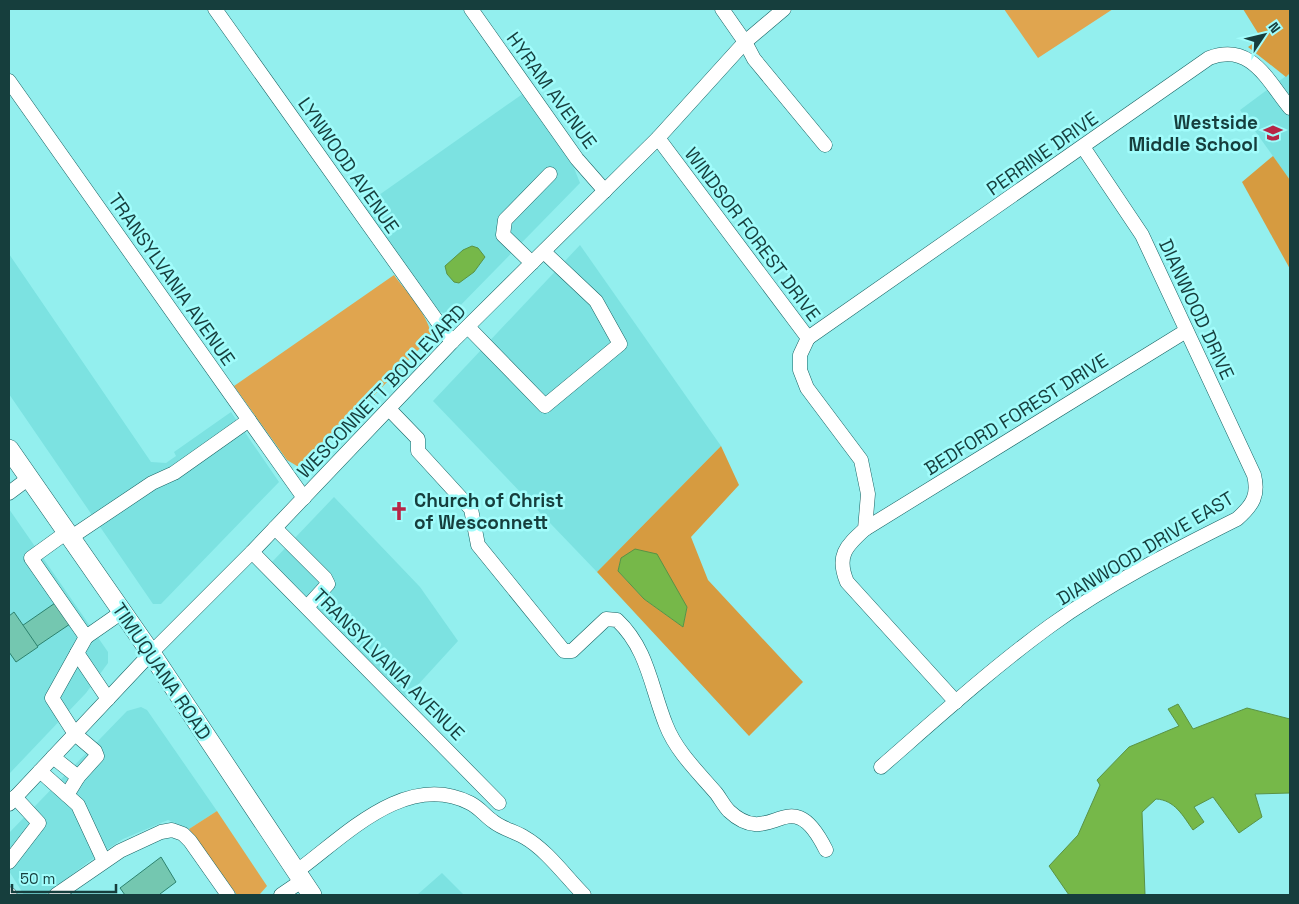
<svg xmlns="http://www.w3.org/2000/svg" width="1299" height="904" viewBox="0 0 1299 904" font-family="'Space Grotesk',sans-serif">
	<style>
		.built { fill: #7ce2e1 }
		.green { fill: #e0a54f }
		.forest { fill: #d69b40; fill-rule: evenodd }
		.water { fill: #76b849; stroke: #599345 }
		.building { fill: #74c7b0; stroke: #2c826e }
		.lines { fill: none; stroke-linecap: round; stroke-linejoin: round }
		.minor-casing { stroke: #186363; stroke-width: 15 }
		.major-casing { stroke: #186363; stroke-width: 20 }
		.minor { stroke: #fff; stroke-width: 14 }
		.major { stroke: #fff; stroke-width: 19 }
		.labels { text-anchor: middle; stroke-width: 5; stroke-linejoin: round; paint-order: stroke }
		.street-label { font-size: 19px; fill: #163e3d; stroke: #a1fcfb }
		.poi-label { font-size: 19px; font-weight: bold; fill: #163e3d; stroke: #a1fcfb; text-anchor: end }
	</style>
	<rect width="100%" height="100%" fill="#93efee"/>
	<!-- built -->
	<g class="built">
		<polygon points="1290,73 1290,180 1240,110"/>
		<polygon points="524,93 574,168 580,183 451,315 440,312 362,207"/>
		<polygon points="580,245 721,446 597,572 433,401"/>
		<polygon points="9,254 151,462 166,463 176,456 174,452 231,412 279,482 161,604 153,604 9,394"/>
		<polygon points="334,497 420,587 458,641 405,699 288,581 272,562"/>
		<polygon points="9,509 108,652 108,663 86,693 9,774"/>
		<polygon points="141,707 147,710 217,811 189,829 168,820 123,839 91,860 45,895 24,895 9,871 9,833 127,711"/>
		<polygon points="442,873 464,895 417,895"/>
	</g>
	<!-- green -->
	<g class="green">
		<polygon points="1004,9 1113,9 1038,58"/>
		<path d="M394,275C405,290 431,318 431,337L305,466H297L287,460L234,386Z"/>
		<polygon points="217,811 267,886 260,894 237,895 189,829"/>
	</g>
	<!-- forest -->
	<g class="forest">
		<polygon points="1243,9 1290,9 1290,73 1286,77 1248,47 1261,38"/>
		<polygon points="1273,156 1290,180 1290,269 1242,182"/>
		<path d="M721,446L739,485L691,537L708,580L803,682L749,736L597,572ZM621,558L687,607L683,627L644,599L618,571Z"/>
	</g>
	<!-- water -->
	<g class="water">
		<polygon points="472,246 478,248 485,257 474,272 459,283 454,282 447,274 445,266 463,250"/>
		<polygon points="635,549 657,554 687,607 683,627 644,599 618,571 621,558"/>
		<path d="M1178,704L1193,729L1247,708L1290,719V793L1255,794L1262,817L1239,833L1213,797L1194,807L1204,822L1193,830C1183,816 1175,800 1156,799L1142,812L1145,895H1069L1049,866L1078,835L1100,785L1097,780L1129,747L1179,726L1168,709Z"/>
	</g>
	<!-- building -->
	<g class="building">
		<polygon points="58,601 73,622 30,651 16,630"/>
		<polygon points="14,612 38,647 16,662 9,652 9,616"/>
		<polygon points="161,857 176,882 160,894 161,895 125,895 120,888"/>
	</g>
	<g class="lines">
		<!-- minor casing -->
		<g class="minor-casing">
			<g id="minor">
				<polyline points="215,9 452,342"/>
				<polyline points="471,9 577,159 605,191"/>
				<polyline points="722,9 745,42 754,59 825,145"/>
				<polyline points="9,81 304,498"/>
				<polyline points="658,138 808,338"/>
				<polyline points="532,263 503,235 505,220 550,174"/>
				<polyline points="468,327 545,406 620,344 596,301 544,252"/>
				<path d="M808,338L1209,58C1251,42 1267,80 1290,108"/>
				<path d="M808,338L800,355V370L807,388L861,460L868,494L865,529C846,546 836,556 847,582L956,702"/>
				<path d="M389,409L418,439V451L471,509L478,545L564,651H572L606,619L617,620C648,649 651,688 666,725C676,751 698,772 716,793C720,798 724,806 729,811C761,841 778,809 800,818C812,823 821,840 826,850"/>
				<polyline points="9,493 29,478"/>
				<polyline points="275,528 325,578 328,584 307,607"/>
				<polyline points="865,529 1186,331"/>
				<polyline points="67,532 31,558 86,637 122,612"/>
				<polyline points="70,538 152,483 174,473 249,420"/>
				<polyline points="252,552 499,803"/>
				<polyline points="77,653 108,699"/>
				<polyline points="53,757 78,777 67,795"/>
				<path d="M881,767C936,719 991,669 1050,626C1108,584 1173,551 1237,519C1253,505 1259,495 1254,475L1142,235L1083,147"/>
				<polyline points="40,771 78,805 104,861"/>
				<polyline points="78,777 97,756 95,751 75,734 52,698 86,637"/>
				<polyline points="9,804 151,653 252,552 452,342 658,138 745,42 784,9"/>
				<polyline points="9,862 39,823 15,797"/>
				<path d="M297,871C344,837 406,770 470,803C480,808 485,816 494,822C503,829 514,831 524,837C547,850 566,877 584,895"/>
				<polyline points="9,894 10,895"/>
				<polyline points="56,895 120,851 161,832 172,830 183,834 190,841 228,895"/>
				<polyline points="281,895 303,880"/>
			</g>
		</g>
		<!-- major casing -->
		<g class="major-casing">
			<polyline id="major" points="9,449 151,653 312,895"/>
		</g>
		<!-- minor -->
		<use href="#minor" class="minor"/>
		<!-- major -->
		<use href="#major" class="major"/>
	</g>
	<!-- icons -->
	<defs>
		<g id="school-bare" transform="scale(1.5)"><path d="M0-5L7-2L0 1L-7-2ZM-4 1L0 2.5L4 1V4Q0 6-4 4Z" fill="#b72646" stroke="#a1fcfb" stroke-width="2.5" paint-order="stroke"/></g>
		<g id="church-bare" transform="scale(1.5)"><path d="M-1.2-6h2.4v3.5h3.3v2.4h-3.3V6h-2.4V-.1h-3.3v-2.4h3.3Z" fill="#b72646" stroke="#a1fcfb" stroke-width="2.5" paint-order="stroke"/></g>
	</defs>
	<g fill-rule="evenodd">
		<use href="#school-bare" x="1273" y="133"/>
		<use href="#church-bare" x="399" y="511"/>
	</g>
	<g class="labels">
		<!-- street labels -->
		<g class="street-label">
			<text transform="translate(552 90) rotate(54)" y="7">HYRAM AVENUE</text>
			<text transform="translate(1042 153) rotate(-35)" y="7">PERRINE DRIVE</text>
			<text transform="translate(349 165) rotate(55)" y="7">LYNWOOD AVENUE</text>
			<text transform="translate(753 234) rotate(53)" y="7">WINDSOR FOREST DRIVE</text>
			<text transform="translate(172 279) rotate(55)" y="7">TRANSYLVANIA AVENUE</text>
			<text transform="translate(1197 309) rotate(65)" y="7">DIANWOOD DRIVE</text>
			<text transform="translate(381 391) rotate(-46)" y="7">WESCONNETT BOULEVARD</text>
			<text transform="translate(1016 414) rotate(-32)" y="7">BEDFORD FOREST DRIVE</text>
			<text transform="translate(1145 548) rotate(-31)" y="7">DIANWOOD DRIVE EAST</text>
			<text transform="translate(389 664) rotate(45)" y="7">TRANSYLVANIA AVENUE</text>
			<text transform="translate(162 671) rotate(56)" y="7">TIMUQUANA ROAD</text>
		</g>
		<!-- poi labels -->
		<g class="poi-label">
			<text x="1258" y="129">Westside<tspan x="1258" dy="22">Middle School</tspan></text>
			<text x="414" y="507" text-anchor="start">Church of Christ<tspan x="414" dy="22">of Wesconnett</tspan></text>
		</g>
	</g>
	<!-- border -->
	<rect width="1299" height="904" fill="none" stroke="#163e3d" stroke-width="20"/>
	<!-- north arrow -->
	<g transform="translate(1264 35) rotate(55)" stroke="#a1fcfb" stroke-width="4" paint-order="stroke">
	<path d="M0-4L9 19L0 12L-9 19Z" fill="#163e3d"/>
	<text y="-8" font-size="14" font-weight="bold" text-anchor="middle" fill="#163e3d">N</text>
	</g>
	<!-- scale -->
	<path d="M12 884v8h104v-8" fill="none" stroke="#163e3d" stroke-width="2.5"/>
	<text x="20" y="884" font-size="15" fill="#163e3d" stroke="#a1fcfb" stroke-width="4" paint-order="stroke">50 m</text>
</svg>
